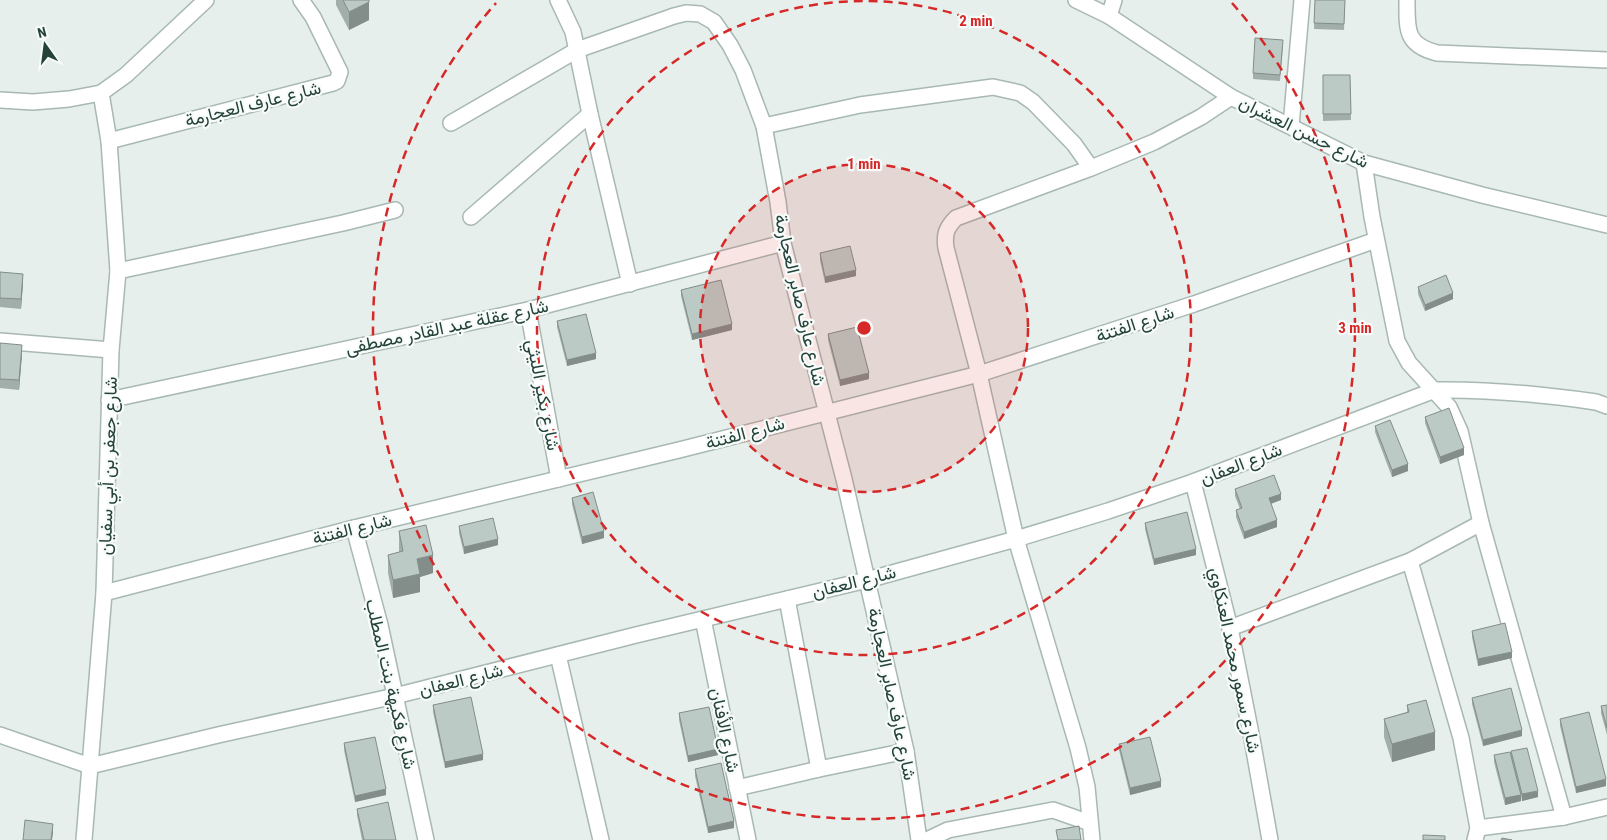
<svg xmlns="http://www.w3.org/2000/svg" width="1607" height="840" viewBox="0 0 1607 840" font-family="'Roboto Condensed',Vazirmatn,sans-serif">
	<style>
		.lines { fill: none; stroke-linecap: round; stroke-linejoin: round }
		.minor-casing { stroke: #a8b8b2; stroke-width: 18 }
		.tertiary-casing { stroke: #a8b8b2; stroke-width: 18 }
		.minor { stroke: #fff; stroke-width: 15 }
		.tertiary { stroke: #fff; stroke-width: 15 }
		.wall { fill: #a1aea9 }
		.shaded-wall { fill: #838d89 }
		.building { fill: #bbcac4; stroke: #838d89 }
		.ring { fill: none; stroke: #d62828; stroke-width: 2.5; stroke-dasharray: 9 6 }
		.labels { text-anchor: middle; stroke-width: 4.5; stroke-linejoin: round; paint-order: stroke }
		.street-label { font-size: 18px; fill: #24423a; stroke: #f7fbf9 }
		.centre { fill: #d62828; stroke: #f7fbf9; stroke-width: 2.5 }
		.ring-label { font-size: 15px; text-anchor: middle; font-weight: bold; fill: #d62828; stroke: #f7fbf9; stroke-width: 4.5; stroke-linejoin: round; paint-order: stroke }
	</style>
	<rect width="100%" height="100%" fill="#e6efeb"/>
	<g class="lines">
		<!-- minor casing -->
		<g class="minor-casing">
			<g id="minor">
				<polyline points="558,0 573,32 590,114 630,284"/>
				<path d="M1407,0C1407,29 1405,45 1437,53L1607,60"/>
				<polyline points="1109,16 1114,0"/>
				<polyline points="451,123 577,50 674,16 686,13 700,14 714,22 730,45 743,70 764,126 778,202 783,243 844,479 867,580 906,751 919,840"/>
				<polyline points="764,126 860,105 993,87 1020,93 1033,102 1074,144 1091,168"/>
				<polyline points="1291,126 1302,0"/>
				<polyline points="109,141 333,83 337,81 340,72 313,17 301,0"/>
				<polyline points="1364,163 1372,217 1397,341 1409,363 1449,407 1460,431 1481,523 1564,817"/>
				<polyline points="471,217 590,114"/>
				<polyline points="118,271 343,223 395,210"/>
				<polyline points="528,310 559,479"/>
				<polyline points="0,341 111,350"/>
				<polyline points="109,400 528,310 783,243"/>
				<polyline points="1193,482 1230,628 1252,739 1270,840"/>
				<polyline points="354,528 380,625 426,840"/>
				<polyline points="1410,561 1461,738 1478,828 1475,840"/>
				<polyline points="104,593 354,528 679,450 979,374 1194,304 1376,240"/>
				<polyline points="787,599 819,769"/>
				<polyline points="703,619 748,840"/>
				<polyline points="1230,628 1410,561 1481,523"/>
				<polyline points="558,655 601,840"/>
				<path d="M0,735L90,766L218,735L395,696L636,635L867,580L1016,539L1108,511L1193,482L1435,390C1491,389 1540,394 1596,402L1607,406"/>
				<polyline points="737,788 819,769 906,751"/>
				<polyline points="1478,828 1564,817 1607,807"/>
				<polyline points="927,840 948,830 1053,810 1090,823"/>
				<path d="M1092,840L1087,787L1078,748L1016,539L979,374L946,248C944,235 946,228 956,218L1091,168L1154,142L1201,117L1231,97"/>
			</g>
		</g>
		<!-- tertiary casing -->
		<g class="tertiary-casing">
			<g id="tertiary">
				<polyline points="1076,0 1109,16 1231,97 1364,163 1482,195 1607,225"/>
				<polyline points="0,100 33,102 69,99 101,93 126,75 206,0"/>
				<polyline points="84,840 104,593 111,350 118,271 109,141 101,93"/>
			</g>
		</g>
		<!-- minor -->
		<use href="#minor" class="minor"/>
		<!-- tertiary -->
		<use href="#tertiary" class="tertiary"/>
	</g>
	<!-- wall -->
	<g class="wall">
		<polygon points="336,0 369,0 369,20 349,30 336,5"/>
		<polygon points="1315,0 1345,0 1344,30 1314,29"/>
		<polygon points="1283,46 1280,81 1253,79 1253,73"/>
		<polygon points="1323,75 1350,75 1351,120 1323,121"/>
		<polygon points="820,253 856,276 825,283 820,260"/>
		<polygon points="0,272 23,283 21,309 0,307"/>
		<polygon points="1418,287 1453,299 1425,311 1418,294"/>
		<polygon points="681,290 732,330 692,340 681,296"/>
		<polygon points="557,321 596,359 567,366 557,327"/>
		<polygon points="828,334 869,379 840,386 828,340"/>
		<polygon points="0,343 22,354 19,390 0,388"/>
		<polygon points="1425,417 1464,455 1440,464 1425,423"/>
		<polygon points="1375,426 1408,471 1392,477 1375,432"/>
		<polygon points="1235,489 1281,500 1271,504 1277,527 1244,539 1236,517 1236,510 1240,509 1235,496"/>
		<polygon points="572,498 604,538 582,544 572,504"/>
		<polygon points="1145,523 1196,555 1154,565 1145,529"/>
		<polygon points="459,526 498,545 464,554 459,533"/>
		<polygon points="399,531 433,573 420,577 420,592 393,598 388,573 388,555 399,552"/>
		<polygon points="1472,631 1512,658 1478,666 1472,637"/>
		<polygon points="1472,698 1522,736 1483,746 1472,704"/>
		<polygon points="433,705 483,760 445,768 433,712"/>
		<polygon points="1407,705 1435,750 1392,762 1384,737 1384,719 1407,712"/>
		<polygon points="1607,705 1607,735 1601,713 1601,706"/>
		<polygon points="679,713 718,755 688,762 679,720"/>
		<polygon points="1560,719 1606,786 1576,793 1560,726"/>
		<polygon points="344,743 386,795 355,802 344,750"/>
		<polygon points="1119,744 1161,787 1130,795 1119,750"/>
		<polygon points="1511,751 1538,797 1522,801 1521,795 1521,801 1505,805 1494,762 1494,755 1511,757"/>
		<polygon points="695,769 734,828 708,833 695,776"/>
		<polygon points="357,809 396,840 362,840 357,815"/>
	</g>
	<!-- shaded-wall -->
	<g class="shaded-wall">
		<polygon points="369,2 369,20 349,30 349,12"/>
		<polygon points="856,270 856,276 825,283 825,277"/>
		<polygon points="23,274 23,283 21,309 21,299"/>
		<polygon points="1453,293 1453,299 1425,311 1425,305"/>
		<polygon points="732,324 732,330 692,340 692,334"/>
		<polygon points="22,345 22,354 19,390 19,380"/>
		<polygon points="596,353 596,359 567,366 567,360"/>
		<polygon points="869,373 869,379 840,386 840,380"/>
		<polygon points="1464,448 1464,455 1440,464 1440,457"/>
		<polygon points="1408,464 1408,471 1392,477 1392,470"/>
		<polygon points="1281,494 1281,500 1269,504 1269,498"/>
		<polygon points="1277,520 1277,527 1244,539 1244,532"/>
		<polygon points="604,531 604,538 582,544 582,537"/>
		<polygon points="498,539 498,545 464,554 464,547"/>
		<polygon points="1196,549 1196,555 1154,565 1154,559"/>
		<polygon points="433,555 433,573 420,577 420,592 393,598 393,580 417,559"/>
		<polygon points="1512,652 1512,658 1478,666 1478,659"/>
		<polygon points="1522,730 1522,736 1483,746 1483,740"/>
		<polygon points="1435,732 1435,750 1392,762 1392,744"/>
		<polygon points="718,749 718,755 688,762 688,756"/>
		<polygon points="483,754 483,760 445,768 445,762"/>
		<polygon points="1606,779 1606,786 1576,793 1576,787"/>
		<polygon points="1161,781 1161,787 1130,795 1130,788"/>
		<polygon points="386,789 386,795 355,802 355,796"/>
		<polygon points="1538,791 1538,797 1522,801 1522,794"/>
		<polygon points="1521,795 1521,801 1505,805 1505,798"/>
		<polygon points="734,821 734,828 708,833 708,827"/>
		<polygon points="53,824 53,833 52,840 51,840"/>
	</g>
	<!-- building -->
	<g class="building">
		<polygon points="343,0 369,0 369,2 349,12"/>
		<polygon points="1315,0 1345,0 1344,24 1314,23"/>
		<polygon points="1255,38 1283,40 1280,75 1253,73"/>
		<polygon points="1323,75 1350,75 1351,114 1323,114"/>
		<polygon points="850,246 856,270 825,277 820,253"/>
		<polygon points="0,272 23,274 21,299 0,298"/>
		<polygon points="1446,275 1453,293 1425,305 1418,287"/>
		<polygon points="721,280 732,324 692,334 681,290"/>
		<polygon points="586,314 596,353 567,360 557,321"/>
		<polygon points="857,327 869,373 840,380 828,334"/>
		<polygon points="0,343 22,345 19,380 0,379"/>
		<polygon points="1449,408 1464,448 1440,457 1425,417"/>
		<polygon points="1390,420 1408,464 1392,470 1375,426"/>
		<polygon points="1274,475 1281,494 1269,498 1277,520 1244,532 1236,510 1242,508 1235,489"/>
		<polygon points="593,492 604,531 582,537 572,498"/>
		<polygon points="1187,512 1196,549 1154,559 1145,523"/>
		<polygon points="493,518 498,539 464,547 459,526"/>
		<polygon points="426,525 433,555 417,559 420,574 393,580 388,555 403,551 399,531"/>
		<polygon points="1505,623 1512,652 1478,659 1472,631"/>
		<polygon points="1511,688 1522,730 1483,740 1472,698"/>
		<polygon points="471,697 483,754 445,762 433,705"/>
		<polygon points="1426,700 1435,732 1392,744 1384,719 1409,712 1407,705"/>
		<polygon points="1607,705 1607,728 1601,706"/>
		<polygon points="709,707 718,749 688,756 679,713"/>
		<polygon points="1589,712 1606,779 1576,787 1560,719"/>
		<polygon points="375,737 386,789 355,796 344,743"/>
		<polygon points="1150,737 1161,781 1130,788 1119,744"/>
		<polygon points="1527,748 1538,791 1522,794 1511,751"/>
		<polygon points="1510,752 1521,795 1505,798 1494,755"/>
		<polygon points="721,763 734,821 708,827 695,769"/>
		<polygon points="388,802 396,840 364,840 357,809"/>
		<polygon points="25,820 53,824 51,840 23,840"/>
		<polygon points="1079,826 1081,840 1058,840 1056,830"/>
		<polygon points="1423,835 1445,836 1445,840 1423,840"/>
		<polygon points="1502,838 1512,840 1501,840"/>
	</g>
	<!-- distance rings -->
	<circle cx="864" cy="328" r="164" fill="#d62828" fill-opacity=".12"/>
	<g class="ring">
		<circle cx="864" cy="328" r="164"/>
		<circle cx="864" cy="328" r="327"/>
		<path d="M1232 3A491 491 0 1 1 496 3"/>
	</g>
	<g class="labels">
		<!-- street labels -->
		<g class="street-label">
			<text transform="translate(253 104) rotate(-14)" y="6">شارع عارف العجارمة</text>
			<text transform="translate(1304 132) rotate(26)" y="6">شارع حسن العشران</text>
			<text transform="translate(800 300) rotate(77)" y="6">شارع عارف صابر العجارمة</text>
			<text transform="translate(1135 324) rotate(-18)" y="6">شارع الفتنة</text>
			<text transform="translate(447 327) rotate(-12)" y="6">شارع عقلة عبد القادر مصطفى</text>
			<text transform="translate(543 395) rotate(79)" y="6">شارع بكير الليثي</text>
			<text transform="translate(745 433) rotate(-15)" y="6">شارع الفتنة</text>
			<text transform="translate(1241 464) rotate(-21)" y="6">شارع العفان</text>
			<text transform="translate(108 466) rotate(-88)" y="6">شارع جعفر بن أبي سفيان</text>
			<text transform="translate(352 529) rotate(-14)" y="6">شارع الفتنة</text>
			<text transform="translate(854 582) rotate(-14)" y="6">شارع العفان</text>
			<text transform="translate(1235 660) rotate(78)" y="6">شارع سمور محمد العنكاوي</text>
			<text transform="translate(461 680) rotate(-14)" y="6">شارع العفان</text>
			<text transform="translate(391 684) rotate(77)" y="6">شارع فكيهة بنت المطلب</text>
			<text transform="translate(892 694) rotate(78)" y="6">شارع عارف صابر العجارمة</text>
			<text transform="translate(725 730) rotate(78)" y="6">شارع الأفنان</text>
		</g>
	</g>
	<circle cx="864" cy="328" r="8" class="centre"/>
	<g class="ring-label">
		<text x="976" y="26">2 min</text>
		<text x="864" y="169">1 min</text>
		<text x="1355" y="333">3 min</text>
	</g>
	<!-- north arrow -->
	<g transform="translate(45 45) rotate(346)" stroke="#f7fbf9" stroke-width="4" paint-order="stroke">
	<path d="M0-4L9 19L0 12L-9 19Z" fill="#24423a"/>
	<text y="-8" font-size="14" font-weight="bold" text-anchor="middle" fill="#24423a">N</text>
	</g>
</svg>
